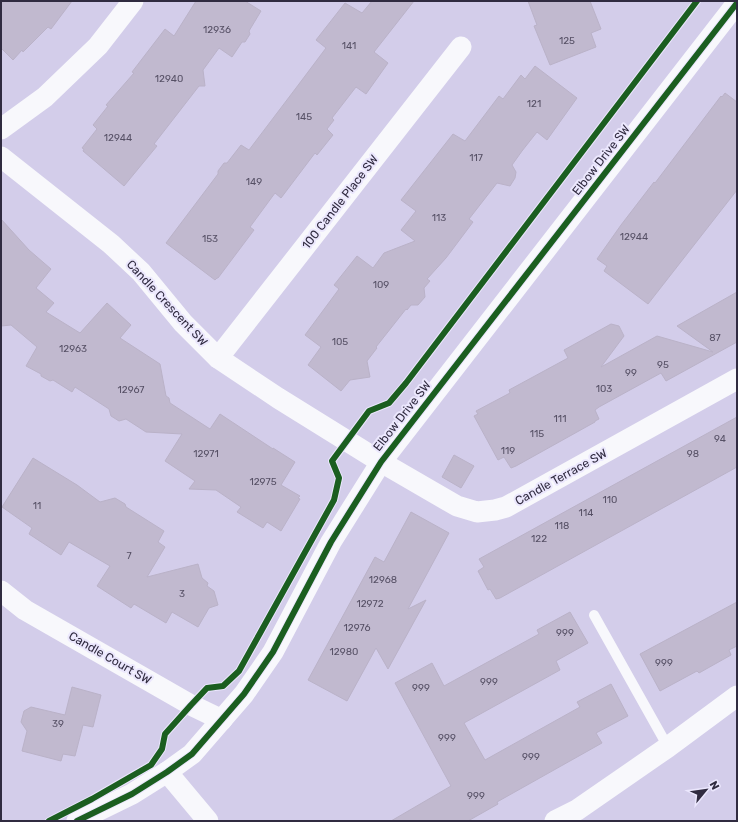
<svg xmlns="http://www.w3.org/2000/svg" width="738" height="822" viewBox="0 0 738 822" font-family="Rubik,sans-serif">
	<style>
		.building { fill: #c1b9cf; stroke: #bab2c8 }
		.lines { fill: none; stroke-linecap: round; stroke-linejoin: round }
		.lane { stroke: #f8f8fc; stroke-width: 10 }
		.street { stroke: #f8f8fc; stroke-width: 21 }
		.cycleway-casing { stroke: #ebe7fd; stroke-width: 8 }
		.cycleway { stroke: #1b5e20; stroke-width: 6 }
		.labels { text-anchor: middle; stroke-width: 4; stroke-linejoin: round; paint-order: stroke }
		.number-label { font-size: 10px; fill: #565065 }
		.street-label { font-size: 12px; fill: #302b40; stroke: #ebe7fd }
	</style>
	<rect width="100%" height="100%" fill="#d3cdea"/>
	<!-- building -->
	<g class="building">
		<polygon points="1,1 72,1 51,29 48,27 23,52 22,50 13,60 1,48"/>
		<polygon points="196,1 245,1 261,11 249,31 250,34 245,42 242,42 232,57 219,48 203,70 205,86 199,86 154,144 157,146 124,186 83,151 84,149 82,148 97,129 93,125 108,106 106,105 134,73 132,72 165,29 174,36"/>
		<polygon points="372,1 414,1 374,52 388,63 366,94 356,87 332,118 334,120 327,129 333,135 317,155 315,153 281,198 275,193 250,227 254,230 218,278 217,278 215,280 166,243 218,174 218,171 224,163 227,163 241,145 249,150 299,84 326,48 316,40 345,3 362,13"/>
		<polygon points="528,1 590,1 601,29 591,33 596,47 550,65 534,26 537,25"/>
		<polygon points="535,66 577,98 547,140 537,132 522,151 512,165 516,172 515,178 510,186 497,183 469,219 473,222 446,258 427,279 430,281 424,288 425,297 418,305 411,305 407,310 406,309 376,347 377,348 367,361 370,377 350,380 341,391 308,365 321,347 305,335 339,289 334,285 357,256 373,268 384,253 415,241 401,230 416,211 401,200 453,134 465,141 499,96 503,99 521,75 525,79"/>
		<polygon points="725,93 737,102 737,190 648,304 604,271 607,266 597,259 621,225 654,182 655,183 721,96 722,97"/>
		<polygon points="1,219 29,250 51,269 36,288 54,303 46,312 80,333 107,303 131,325 120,338 160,364 166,396 169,398 170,403 210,429 220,414 273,449 273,448 295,462 281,485 300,496 298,498 300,499 281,531 267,522 263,528 237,512 241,507 216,490 189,489 195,481 165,461 182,434 146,432 126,419 119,421 111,416 109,409 75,387 72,392 53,380 50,381 41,376 41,374 26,366 37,347 11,325 1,326"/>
		<polygon points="737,292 737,342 666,381 661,373 599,407 595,410 599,419 595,421 595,422 516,466 511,468 504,457 498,460 474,416 478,414 476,411 510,393 509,390 568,358 564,350 611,324 619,326 624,336 601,367 657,336 713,352 677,326"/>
		<polygon points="737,417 737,467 500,598 496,599 490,589 488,590 478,571 484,567 479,559"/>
		<polygon points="454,455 474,466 461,488 442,477"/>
		<polygon points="33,458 77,485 100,502 115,498 125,504 126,507 164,531 158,542 165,547 147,577 198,564 202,578 208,583 207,586 214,591 218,605 209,608 198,627 172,612 166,623 134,604 131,608 97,586 110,566 69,542 61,555 29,534 32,528 2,507"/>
		<polygon points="411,512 449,533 408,609 426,600 388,669 376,648 347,701 308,680 375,557 384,562"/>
		<polygon points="737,602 737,646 729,650 731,655 699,673 697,671 660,691 640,654"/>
		<polygon points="570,612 588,643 556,661 560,670 464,723 485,760 580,707 577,702 611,684 628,716 596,733 602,743 497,802 498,804 468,821 391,821 451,786 395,683 432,663 444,686 539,634 537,630"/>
		<polygon points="72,687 101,695 93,727 83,725 75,756 63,754 61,761 22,751 27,731 21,722 24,711 31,707 65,715"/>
	</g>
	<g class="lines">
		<!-- lane -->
		<polyline class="lane" points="594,615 668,747"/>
		<!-- street -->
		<g class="street">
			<polyline points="1,129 45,97 98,46 133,1"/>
			<polyline points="1,157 111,244 141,272 183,323 218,358 278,398 381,462 457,506 477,512 495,510 506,507 737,379"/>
			<polyline points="218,358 461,47"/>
			<polyline points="1,591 25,610 191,705 222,720"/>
			<polyline points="167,772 208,821"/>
			<polyline points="77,821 132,794 167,772 192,754 244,694 273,652 331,542 381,462 737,3"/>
			<polyline points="555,821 577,810 668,747 737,696"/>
		</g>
		<!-- cycleway casing -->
		<g class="cycleway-casing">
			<g id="cycleway">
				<polyline points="49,821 92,799 151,765 162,749 165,734 191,705 207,688 223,686 239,671 334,500 339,478 332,461 369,411 389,403 406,383 697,1"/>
				<polyline points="77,821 132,794 167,772 192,754 244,694 273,652 331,542 381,462 737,3"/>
			</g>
		</g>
		<!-- cycleway -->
		<use href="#cycleway" class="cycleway"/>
	</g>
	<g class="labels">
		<!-- number labels -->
		<g class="number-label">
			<text x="217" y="33">12936</text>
			<text x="567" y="44">125</text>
			<text x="349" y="49">141</text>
			<text x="169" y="82">12940</text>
			<text x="534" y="107">121</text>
			<text x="304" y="120">145</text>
			<text x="118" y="141">12944</text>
			<text x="476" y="161">117</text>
			<text x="254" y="185">149</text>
			<text x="439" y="221">113</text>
			<text x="634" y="240">12944</text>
			<text x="210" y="242">153</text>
			<text x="381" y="288">109</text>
			<text x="715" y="341">87</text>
			<text x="340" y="345">105</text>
			<text x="73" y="352">12963</text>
			<text x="663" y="368">95</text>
			<text x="631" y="376">99</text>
			<text x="604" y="392">103</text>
			<text x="131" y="393">12967</text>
			<text x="560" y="422">111</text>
			<text x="537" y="437">115</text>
			<text x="720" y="442">94</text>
			<text x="508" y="454">119</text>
			<text x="206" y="457">12971</text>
			<text x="693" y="457">98</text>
			<text x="263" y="485">12975</text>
			<text x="610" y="503">110</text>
			<text x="37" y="509">11</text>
			<text x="586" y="516">114</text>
			<text x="562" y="529">118</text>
			<text x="539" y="542">122</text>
			<text x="129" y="559">7</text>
			<text x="383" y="583">12968</text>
			<text x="182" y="597">3</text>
			<text x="370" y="607">12972</text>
			<text x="357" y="631">12976</text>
			<text x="565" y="636">999</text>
			<text x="344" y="655">12980</text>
			<text x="664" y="666">999</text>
			<text x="489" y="685">999</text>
			<text x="421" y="691">999</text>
			<text x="58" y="727">39</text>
			<text x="447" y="741">999</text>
			<text x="531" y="760">999</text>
			<text x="476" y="799">999</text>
		</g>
		<!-- street labels -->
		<g class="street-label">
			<text transform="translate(601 160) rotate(-52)" y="4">Elbow Drive SW</text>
			<text transform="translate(340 202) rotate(-52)" y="4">100 Candle Place SW</text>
			<text transform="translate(167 303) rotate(47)" y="4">Candle Crescent SW</text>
			<text transform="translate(402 416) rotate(-52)" y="4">Elbow Drive SW</text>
			<text transform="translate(561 477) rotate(-29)" y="4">Candle Terrace SW</text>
			<text transform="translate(110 658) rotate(30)" y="4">Candle Court SW</text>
		</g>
	</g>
	<!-- border -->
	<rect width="738" height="822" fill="none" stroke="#302b40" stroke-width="4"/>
	<!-- north arrow -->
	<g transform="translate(706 790) rotate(61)" stroke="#ebe7fd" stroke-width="3" paint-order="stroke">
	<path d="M0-3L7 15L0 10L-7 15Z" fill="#302b40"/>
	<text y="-6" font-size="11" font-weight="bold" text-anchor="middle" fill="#302b40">N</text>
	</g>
</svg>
